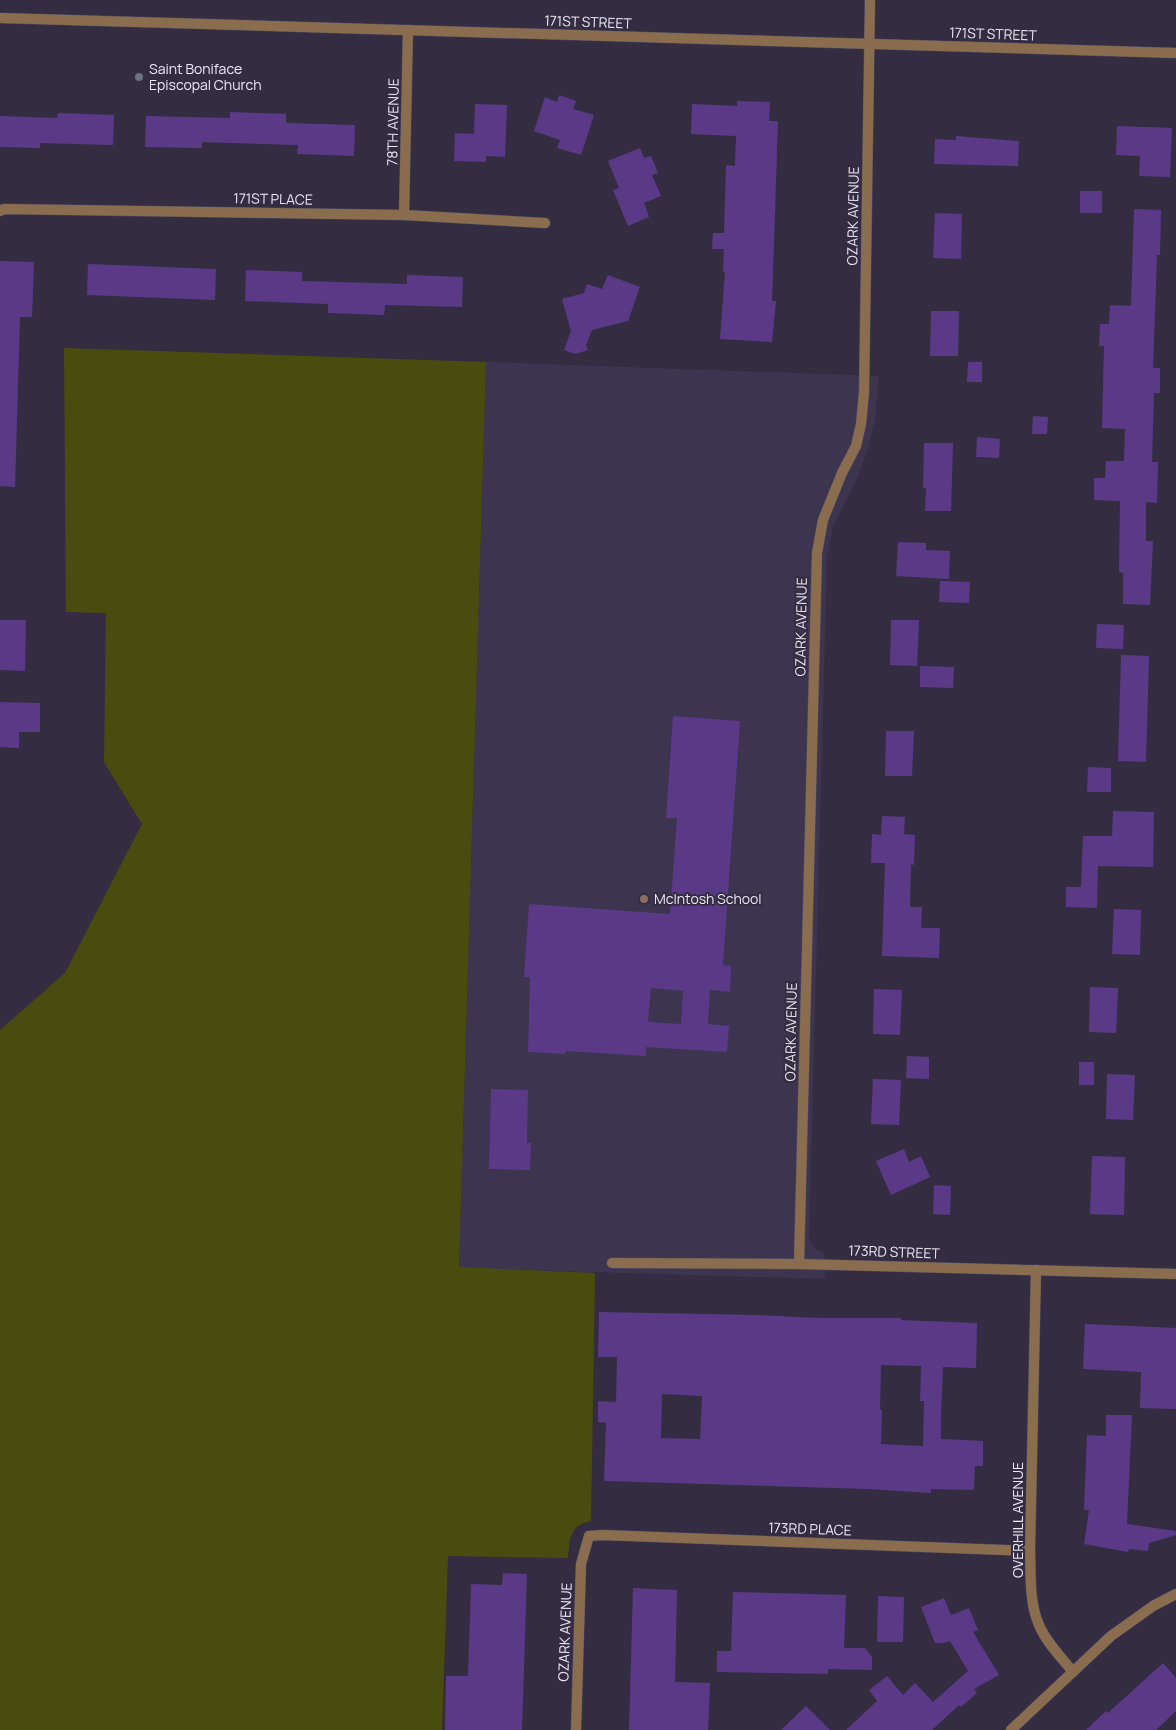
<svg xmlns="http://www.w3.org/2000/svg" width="1176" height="1730" viewBox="0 0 1176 1730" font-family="Manrope,sans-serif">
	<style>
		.built { fill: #3d344f }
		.green { fill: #494c0f }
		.building { fill: #5a3a87; fill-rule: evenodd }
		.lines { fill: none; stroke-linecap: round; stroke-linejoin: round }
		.minor-casing { stroke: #514b5f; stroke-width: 11 }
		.tertiary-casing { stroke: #514b5f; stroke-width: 11 }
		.minor { stroke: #8a6d4f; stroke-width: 10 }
		.tertiary { stroke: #8a6d4f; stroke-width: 10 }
		.worship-dot { fill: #6b7280; stroke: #342d42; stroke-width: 2 }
		.education-dot { fill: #8d6e63; stroke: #342d42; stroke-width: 2 }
		.labels { text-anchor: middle; stroke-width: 4; stroke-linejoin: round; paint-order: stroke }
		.street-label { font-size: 14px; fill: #ece8f6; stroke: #342d42 }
		.poi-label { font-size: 14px; fill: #ece8f6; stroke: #342d42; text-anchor: start }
	</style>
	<rect width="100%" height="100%" fill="#342d42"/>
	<!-- built -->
	<polygon class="built" points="486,362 879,376 875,420 867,451 856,482 833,526 827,558 809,1239 814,1248 824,1253 825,1279 459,1268"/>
	<!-- green -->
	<path class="green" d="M64,348L486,362L459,1267L595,1273L591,1521C569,1525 570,1539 568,1558L448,1556L442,1730H0V1030L65,973L142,824L104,762L106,613L66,612Z"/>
	<!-- building -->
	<g class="building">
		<polygon points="559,95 576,101 573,109 594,115 581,155 557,148 560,140 534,131 545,97 557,102"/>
		<polygon points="737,101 770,102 769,121 778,121 772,301 776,301 772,342 720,339 725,272 723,272 724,249 712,249 713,233 724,233 726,165 735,166 736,136 691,134 692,104 737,106"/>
		<polygon points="475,104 507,105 505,157 486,156 486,162 454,161 455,133 474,134"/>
		<polygon points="230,112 286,114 286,123 355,125 354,156 297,154 298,145 202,142 202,148 145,147 146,116 230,118"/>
		<polygon points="58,113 114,115 113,145 40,143 40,148 0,147 0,116 57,118"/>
		<polygon points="1117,126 1172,128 1170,177 1139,176 1140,156 1116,155"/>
		<polygon points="956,136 1019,141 1018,166 934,164 935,139 956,140"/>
		<polygon points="640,148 644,158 651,156 658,173 652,175 661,196 644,203 649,217 628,226 613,190 619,188 608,161"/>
		<rect x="1080" y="191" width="22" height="22"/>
		<polygon points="1134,209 1161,210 1160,255 1157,255 1153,368 1160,368 1160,393 1154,393 1152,462 1158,462 1157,503 1146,502 1146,541 1153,541 1150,605 1123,604 1123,573 1119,572 1120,501 1094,500 1094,478 1105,478 1106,461 1124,461 1125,429 1102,428 1104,346 1099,346 1100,324 1109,324 1110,305 1131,306"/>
		<polygon points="935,213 962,214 961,259 933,258"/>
		<polygon points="0,261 34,262 32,317 20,317 15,487 0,486"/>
		<polygon points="88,264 216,269 215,300 87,295"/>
		<polygon points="246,270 302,272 302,281 407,284 407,275 463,277 462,307 385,305 384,315 328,313 328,304 245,301"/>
		<polygon points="608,275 640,287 628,321 592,330 586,345 588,350 575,354 564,350 571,331 562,299 584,293 587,284 602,289"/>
		<polygon points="931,311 959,311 958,356 930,356"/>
		<polygon points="968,362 982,362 982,382 967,382"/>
		<polygon points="1033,416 1048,417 1047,434 1032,434"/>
		<polygon points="977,437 1000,439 999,458 976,457"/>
		<polygon points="924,443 953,443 951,511 925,511 926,488 923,488"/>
		<polygon points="898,542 926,543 926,550 950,551 949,579 896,576"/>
		<polygon points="940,581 970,582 969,603 939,602"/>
		<polygon points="0,620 26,620 25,671 0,670"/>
		<polygon points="891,620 919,620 917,666 890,665"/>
		<polygon points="1097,624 1124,625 1123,649 1096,648"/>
		<polygon points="1121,655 1149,656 1146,762 1118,761"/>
		<polygon points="920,666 954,667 953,688 920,687"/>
		<polygon points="0,702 40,703 40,732 19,732 19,748 0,747"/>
		<path d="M673,716L740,721L723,965L731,966L730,992L710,990L708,1024L729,1026L727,1052L646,1047V1056L566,1051L565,1054L528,1052L530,977H524L529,904L670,914L677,818H666ZM651,988L683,991L681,1024L648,1022Z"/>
		<polygon points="886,731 914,731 912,776 885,776"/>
		<polygon points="1088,767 1111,768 1111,792 1087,792"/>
		<polygon points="1113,811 1154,812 1153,867 1098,866 1097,908 1066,907 1066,887 1081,887 1083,836 1112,836"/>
		<polygon points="882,816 905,817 904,834 915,835 914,865 911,864 910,907 922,907 921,928 940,928 939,958 882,956 885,863 871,863 872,834 881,835"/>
		<polygon points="1114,909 1141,910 1140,955 1112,954"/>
		<polygon points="1090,987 1118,988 1116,1033 1089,1032"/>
		<polygon points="874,989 902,990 900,1035 873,1034"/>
		<polygon points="907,1056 929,1057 929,1079 906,1078"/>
		<rect x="1079" y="1062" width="15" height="23"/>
		<polygon points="1107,1074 1135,1075 1133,1120 1106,1119"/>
		<polygon points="873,1079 901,1080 899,1125 871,1124"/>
		<polygon points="491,1089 528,1090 527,1143 531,1143 530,1170 489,1169"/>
		<polygon points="904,1149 909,1162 921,1156 930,1177 891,1195 876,1161"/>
		<polygon points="1092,1156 1125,1157 1124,1215 1090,1214"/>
		<polygon points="934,1185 951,1186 950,1215 933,1214"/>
		<path d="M599,1312L757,1315L819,1318H901V1320L977,1323L976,1368L943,1367L941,1414V1439L983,1441V1466H975L974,1490L931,1489V1493L868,1489L604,1481L606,1423L598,1422V1401L616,1402L617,1357H598ZM881,1365L921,1366L920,1401H924L923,1446L881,1444L882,1410H880ZM662,1394L702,1396L700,1439L661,1438Z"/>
		<polygon points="1085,1324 1176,1328 1176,1409 1140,1408 1141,1372 1083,1369"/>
		<polygon points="1106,1415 1132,1415 1127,1524 1176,1531 1176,1535 1149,1543 1148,1551 1129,1549 1128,1552 1084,1544 1089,1510 1084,1510 1087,1435 1106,1436"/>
		<polygon points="503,1573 527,1574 522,1730 445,1730 446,1676 468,1676 471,1584 502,1585"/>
		<polygon points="633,1588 677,1590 675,1682 710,1683 708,1730 629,1730"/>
		<polygon points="733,1592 846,1595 844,1648 865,1648 872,1657 872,1670 828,1669 828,1674 717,1672 717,1651 731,1651"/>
		<polygon points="878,1596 904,1597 903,1642 877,1642"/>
		<polygon points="944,1598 951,1615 969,1608 978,1630 973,1632 999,1675 974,1689 977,1693 961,1707 959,1705 932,1730 846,1730 877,1701 869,1690 887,1676 903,1695 915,1683 933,1702 968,1671 950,1641 943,1643 935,1643 921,1607"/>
		<polygon points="1163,1663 1176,1678 1176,1711 1156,1730 1086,1730 1106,1711 1108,1713"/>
		<polygon points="806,1706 830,1730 781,1730"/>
	</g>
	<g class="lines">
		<!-- minor casing -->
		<g class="minor-casing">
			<g id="minor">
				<polyline points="0,211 4,209 404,215 545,223"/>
				<polyline points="404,215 408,30"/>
				<polyline points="612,1263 799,1264 1176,1274"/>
				<polyline points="799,1264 817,553 823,520 842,473 856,446 861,424 864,393 870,0"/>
				<path d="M1036,1270L1030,1551C1031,1575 1029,1602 1039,1625C1046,1642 1061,1657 1073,1672"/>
				<polyline points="576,1730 581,1564 589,1536 602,1535 1030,1551"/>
				<polyline points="1011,1730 1111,1636 1153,1606 1176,1594"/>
			</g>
		</g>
		<!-- tertiary casing -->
		<g class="tertiary-casing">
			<polyline id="tertiary" points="0,18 1176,53"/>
		</g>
		<!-- minor -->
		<use href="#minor" class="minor"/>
		<!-- tertiary -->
		<use href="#tertiary" class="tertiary"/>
	</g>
	<!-- markers -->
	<circle class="worship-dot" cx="139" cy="77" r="5"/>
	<circle class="education-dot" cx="644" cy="899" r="5"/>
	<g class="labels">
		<!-- street labels -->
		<g class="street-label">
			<text transform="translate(588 22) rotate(2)" y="5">171ST STREET</text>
			<text transform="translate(993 34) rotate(2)" y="5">171ST STREET</text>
			<text transform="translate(393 122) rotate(-89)" y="5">78TH AVENUE</text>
			<text transform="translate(273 199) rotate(1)" y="5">171ST PLACE</text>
			<text transform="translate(853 216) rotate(-89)" y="5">OZARK AVENUE</text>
			<text transform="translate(801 627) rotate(-89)" y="5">OZARK AVENUE</text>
			<text transform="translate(791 1032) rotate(-89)" y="5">OZARK AVENUE</text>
			<text transform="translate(894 1252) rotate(2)" y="5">173RD STREET</text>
			<text transform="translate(1018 1520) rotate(-90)" y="5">OVERHILL AVENUE</text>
			<text transform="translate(810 1529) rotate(2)" y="5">173RD PLACE</text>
			<text transform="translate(565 1632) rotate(-88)" y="5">OZARK AVENUE</text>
		</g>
		<!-- poi labels -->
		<g class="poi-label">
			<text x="149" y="74">Saint Boniface<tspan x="149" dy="16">Episcopal Church</tspan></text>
			<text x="654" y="904">McIntosh School</text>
		</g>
	</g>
</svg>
